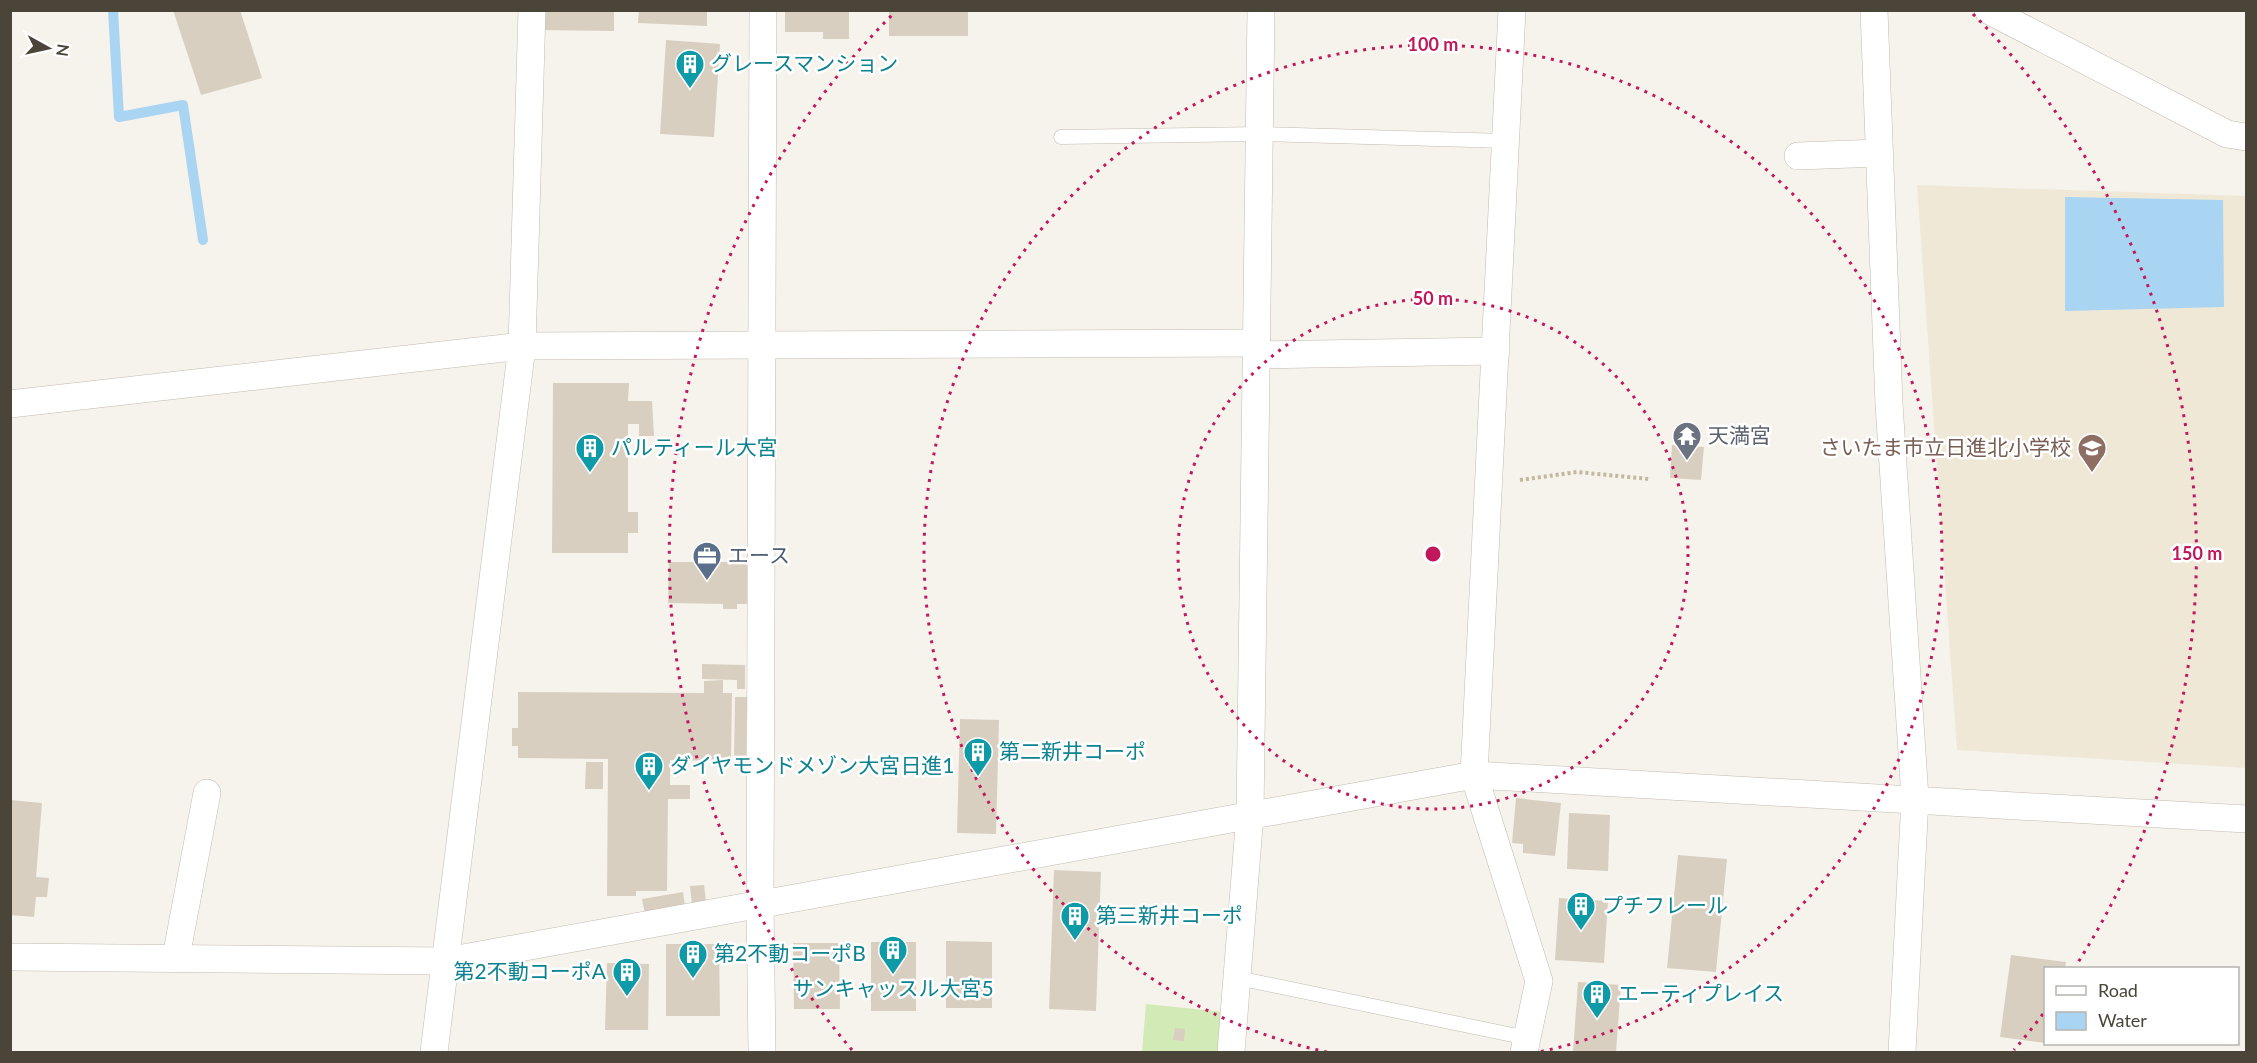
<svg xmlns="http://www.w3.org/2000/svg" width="2257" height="1063" viewBox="0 0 2257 1063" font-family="Lato,'Noto Sans JP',sans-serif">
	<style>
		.education { fill: #efe8d6 }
		.green { fill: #d2eab5 }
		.water { fill: #a9d4f2 }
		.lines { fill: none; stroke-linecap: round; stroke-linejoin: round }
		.stream { stroke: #a9d4f2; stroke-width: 10 }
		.building { fill: #d8cfc1 }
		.lane-casing { stroke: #c2bbae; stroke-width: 15 }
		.street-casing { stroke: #c2bbae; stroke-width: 28 }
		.path { stroke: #c4b79f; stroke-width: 4; stroke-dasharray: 3 3; stroke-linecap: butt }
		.lane { stroke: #fff; stroke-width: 14 }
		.street { stroke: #fff; stroke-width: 27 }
		.ring { fill: none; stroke: #c2185b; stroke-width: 3; stroke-dasharray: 3 6 }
		.labels { text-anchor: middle; stroke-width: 5; stroke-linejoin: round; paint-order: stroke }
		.culture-label { font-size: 21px; fill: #0d838f; stroke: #fff; text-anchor: start }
		.worship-label { font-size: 21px; fill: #5b616d; stroke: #fff; text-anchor: start }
		.education-label { font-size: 21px; fill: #785e54; stroke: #fff; text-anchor: end }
		.service-label { font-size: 21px; fill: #4e5e75; stroke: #fff; text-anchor: start }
		.centre { fill: #c2185b; stroke: #fff; stroke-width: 3 }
		.ring-label { font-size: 18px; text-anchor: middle; font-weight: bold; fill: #c2185b; stroke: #fff; stroke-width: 5; stroke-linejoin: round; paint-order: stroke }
	</style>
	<rect width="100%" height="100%" fill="#f6f3ec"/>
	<!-- education -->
	<polygon class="education" points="1917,185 2246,196 2246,768 1957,750"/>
	<!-- green -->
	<polygon class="green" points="1146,1004 1224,1012 1218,1052 1142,1052"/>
	<!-- water -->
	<polygon class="water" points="2065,197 2223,200 2224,307 2065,311"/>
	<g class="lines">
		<!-- stream -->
		<polyline class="stream" points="113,10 119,117 183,105 203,240"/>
	</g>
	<!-- building -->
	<g class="building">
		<polygon points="173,10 240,10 262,78 201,95"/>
		<polygon points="536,10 614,10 614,31 536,30"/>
		<polygon points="639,10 707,10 707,26 638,23"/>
		<polygon points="785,10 849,10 849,39 823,39 823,32 785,32"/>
		<polygon points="889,10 968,12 968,36 889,36"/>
		<polygon points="666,40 720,44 714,137 660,134"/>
		<polygon points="553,383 629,383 628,401 652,401 654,436 639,436 639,424 628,424 628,512 638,512 638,533 628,533 628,553 552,553"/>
		<polygon points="1672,445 1704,447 1701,480 1670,478"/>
		<polygon points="669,562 747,562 747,604 737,604 737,609 723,609 723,604 668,603"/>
		<polygon points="702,664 745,665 745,689 737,689 737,680 702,679"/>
		<polygon points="723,680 723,693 732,693 731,761 670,760 670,785 690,785 690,799 668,799 667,891 636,891 636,896 607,896 608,759 518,758 518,746 512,746 512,728 518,728 518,692 704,693 704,681"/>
		<polygon points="735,697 747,697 746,760 734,760"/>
		<polygon points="960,719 999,720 996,834 957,833"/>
		<polygon points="586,762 603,762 603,789 585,789"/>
		<polygon points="1516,798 1561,803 1555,856 1523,853 1523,844 1512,843"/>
		<polygon points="10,800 42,803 36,877 49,878 47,897 36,897 34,917 10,915"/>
		<polygon points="1569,813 1610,815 1608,871 1567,869"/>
		<polygon points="1678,855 1727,859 1716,972 1667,968"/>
		<polygon points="1054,870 1101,872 1096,1011 1049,1009"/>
		<polygon points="704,885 706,901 692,905 690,886"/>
		<polygon points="683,892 685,906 645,914 642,899"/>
		<polygon points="1559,898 1608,901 1604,963 1555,960"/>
		<polygon points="946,941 992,942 992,1008 946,1008"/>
		<rect x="871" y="942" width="45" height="69"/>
		<polygon points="793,943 839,943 840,1009 794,1009"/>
		<polygon points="666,944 719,944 720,1016 666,1016"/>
		<polygon points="2011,955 2066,962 2065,968 2046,968 2046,1043 2000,1037"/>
		<polygon points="607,963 649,964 648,1030 605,1030"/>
		<polygon points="1578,982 1621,985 1616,1052 1573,1052"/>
		<polygon points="1175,1028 1185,1029 1184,1041 1173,1040"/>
	</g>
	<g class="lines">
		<!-- lane casing -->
		<g class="lane-casing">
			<g id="lane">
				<polyline points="1061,137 1259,134 1506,141"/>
				<polyline points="1238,978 1527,1038"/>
			</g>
		</g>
		<!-- street casing -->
		<g class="street-casing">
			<g id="street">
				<polyline points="1512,10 1474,775 1539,981 1524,1052"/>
				<polyline points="1874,10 1889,404 1915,798 1902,1052"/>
				<polyline points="1988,10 2227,134 2246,137"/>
				<polyline points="1798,156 1879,153"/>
				<polyline points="1257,355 1496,351"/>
				<polyline points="10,404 522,346 1257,343"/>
				<polyline points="10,957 447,961 1474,775 2246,819"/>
				<polyline points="176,957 207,793"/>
				<polyline points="434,1052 522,346 532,10"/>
				<polyline points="762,1052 760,903 763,10"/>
				<polyline points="1231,1052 1250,814 1261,10"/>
			</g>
		</g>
		<!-- path -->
		<polyline class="path" points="1520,480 1577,472 1649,479"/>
		<!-- lane -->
		<use href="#lane" class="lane"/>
		<!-- street -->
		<use href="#street" class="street"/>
	</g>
	<!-- distance rings -->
	<g class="ring">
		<circle cx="1433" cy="554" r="255"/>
		<path d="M1327 1052A509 509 0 1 1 1539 1052"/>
		<path d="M2043 1014A764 764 0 0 1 2014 1050M852 1050A764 764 0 0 1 893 14M1973 14A764 764 0 0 1 2077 964"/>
	</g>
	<!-- icons -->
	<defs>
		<g id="building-pin" transform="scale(1.5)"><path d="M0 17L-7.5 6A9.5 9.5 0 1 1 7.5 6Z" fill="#0f9aa8" stroke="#fff"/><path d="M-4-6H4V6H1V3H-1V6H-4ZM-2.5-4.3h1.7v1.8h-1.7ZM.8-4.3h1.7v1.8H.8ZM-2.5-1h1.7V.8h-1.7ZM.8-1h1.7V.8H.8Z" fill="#fff"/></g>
		<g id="temple-pin" transform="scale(1.5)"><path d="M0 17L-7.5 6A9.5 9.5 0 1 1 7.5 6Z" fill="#6b7280" stroke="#fff"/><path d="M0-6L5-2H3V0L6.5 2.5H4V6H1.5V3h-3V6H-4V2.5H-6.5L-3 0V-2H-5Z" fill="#fff"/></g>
		<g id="school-pin" transform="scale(1.5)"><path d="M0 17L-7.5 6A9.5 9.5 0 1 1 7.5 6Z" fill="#8d6e63" stroke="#fff"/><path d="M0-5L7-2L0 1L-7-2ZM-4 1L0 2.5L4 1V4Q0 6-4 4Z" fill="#fff"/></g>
		<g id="office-pin" transform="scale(1.5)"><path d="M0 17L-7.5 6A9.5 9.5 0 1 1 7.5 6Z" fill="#5c6f8a" stroke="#fff"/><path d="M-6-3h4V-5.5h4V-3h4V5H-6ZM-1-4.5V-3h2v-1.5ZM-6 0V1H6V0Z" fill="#fff"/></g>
	</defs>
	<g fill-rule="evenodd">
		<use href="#building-pin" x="690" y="64"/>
		<use href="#temple-pin" x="1687" y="436"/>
		<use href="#building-pin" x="590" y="448"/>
		<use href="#school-pin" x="2092" y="448"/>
		<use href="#office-pin" x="707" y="556"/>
		<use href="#building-pin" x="978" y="752"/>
		<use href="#building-pin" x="649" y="766"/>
		<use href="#building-pin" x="1581" y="906"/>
		<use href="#building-pin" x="1075" y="916"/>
		<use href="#building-pin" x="893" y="950"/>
		<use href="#building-pin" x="693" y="954"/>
		<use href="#building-pin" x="627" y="972"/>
		<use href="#building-pin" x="1597" y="994"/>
	</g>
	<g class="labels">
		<!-- culture labels -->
		<g class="culture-label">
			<text x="711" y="71">グレースマンション</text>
			<text x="611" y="455">パルティール大宮</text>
			<text x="999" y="759">第二新井コーポ</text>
			<text x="670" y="773">ダイヤモンドメゾン大宮日進1</text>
			<text x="1602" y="913">プチフレール</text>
			<text x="1096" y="923">第三新井コーポ</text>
			<text x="714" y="961">第2不動コーポB</text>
			<text x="606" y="979" text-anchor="end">第2不動コーポA</text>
			<text x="893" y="996" text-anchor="middle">サンキャッスル大宮5</text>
			<text x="1618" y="1001">エーティプレイス</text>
		</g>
		<!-- worship labels -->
		<g class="worship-label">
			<text x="1708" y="443">天満宮</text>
		</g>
		<!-- education labels -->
		<g class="education-label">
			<text x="2071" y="455">さいたま市立日進北小学校</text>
		</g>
		<!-- service labels -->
		<g class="service-label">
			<text x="728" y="563">エース</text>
		</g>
	</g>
	<circle cx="1433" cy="554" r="9" class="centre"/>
	<g class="ring-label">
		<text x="1433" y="51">100 m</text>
		<text x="1433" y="305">50 m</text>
		<text x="2197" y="560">150 m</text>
	</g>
	<!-- border -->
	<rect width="2257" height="1063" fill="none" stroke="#4b4439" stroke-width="24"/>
	<!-- legend -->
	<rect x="2044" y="967" width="195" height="78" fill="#ffffff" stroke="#b7b4b0" stroke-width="1.5"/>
	<rect x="2056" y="986" width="30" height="9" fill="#ffffff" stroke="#b7b4b0" stroke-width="1.5"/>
	<text x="2098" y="997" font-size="18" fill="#4b4439">Road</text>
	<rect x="2056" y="1012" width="30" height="18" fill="#a9d4f2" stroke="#b7b4b0" stroke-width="1.5"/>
	<text x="2098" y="1027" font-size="18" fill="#4b4439">Water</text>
	<!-- north arrow -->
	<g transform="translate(48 48) rotate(98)" stroke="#ffffff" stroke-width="4.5" paint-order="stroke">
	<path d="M0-4.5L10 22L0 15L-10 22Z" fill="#4b4439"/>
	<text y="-9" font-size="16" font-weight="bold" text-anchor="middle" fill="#4b4439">N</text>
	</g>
</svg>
